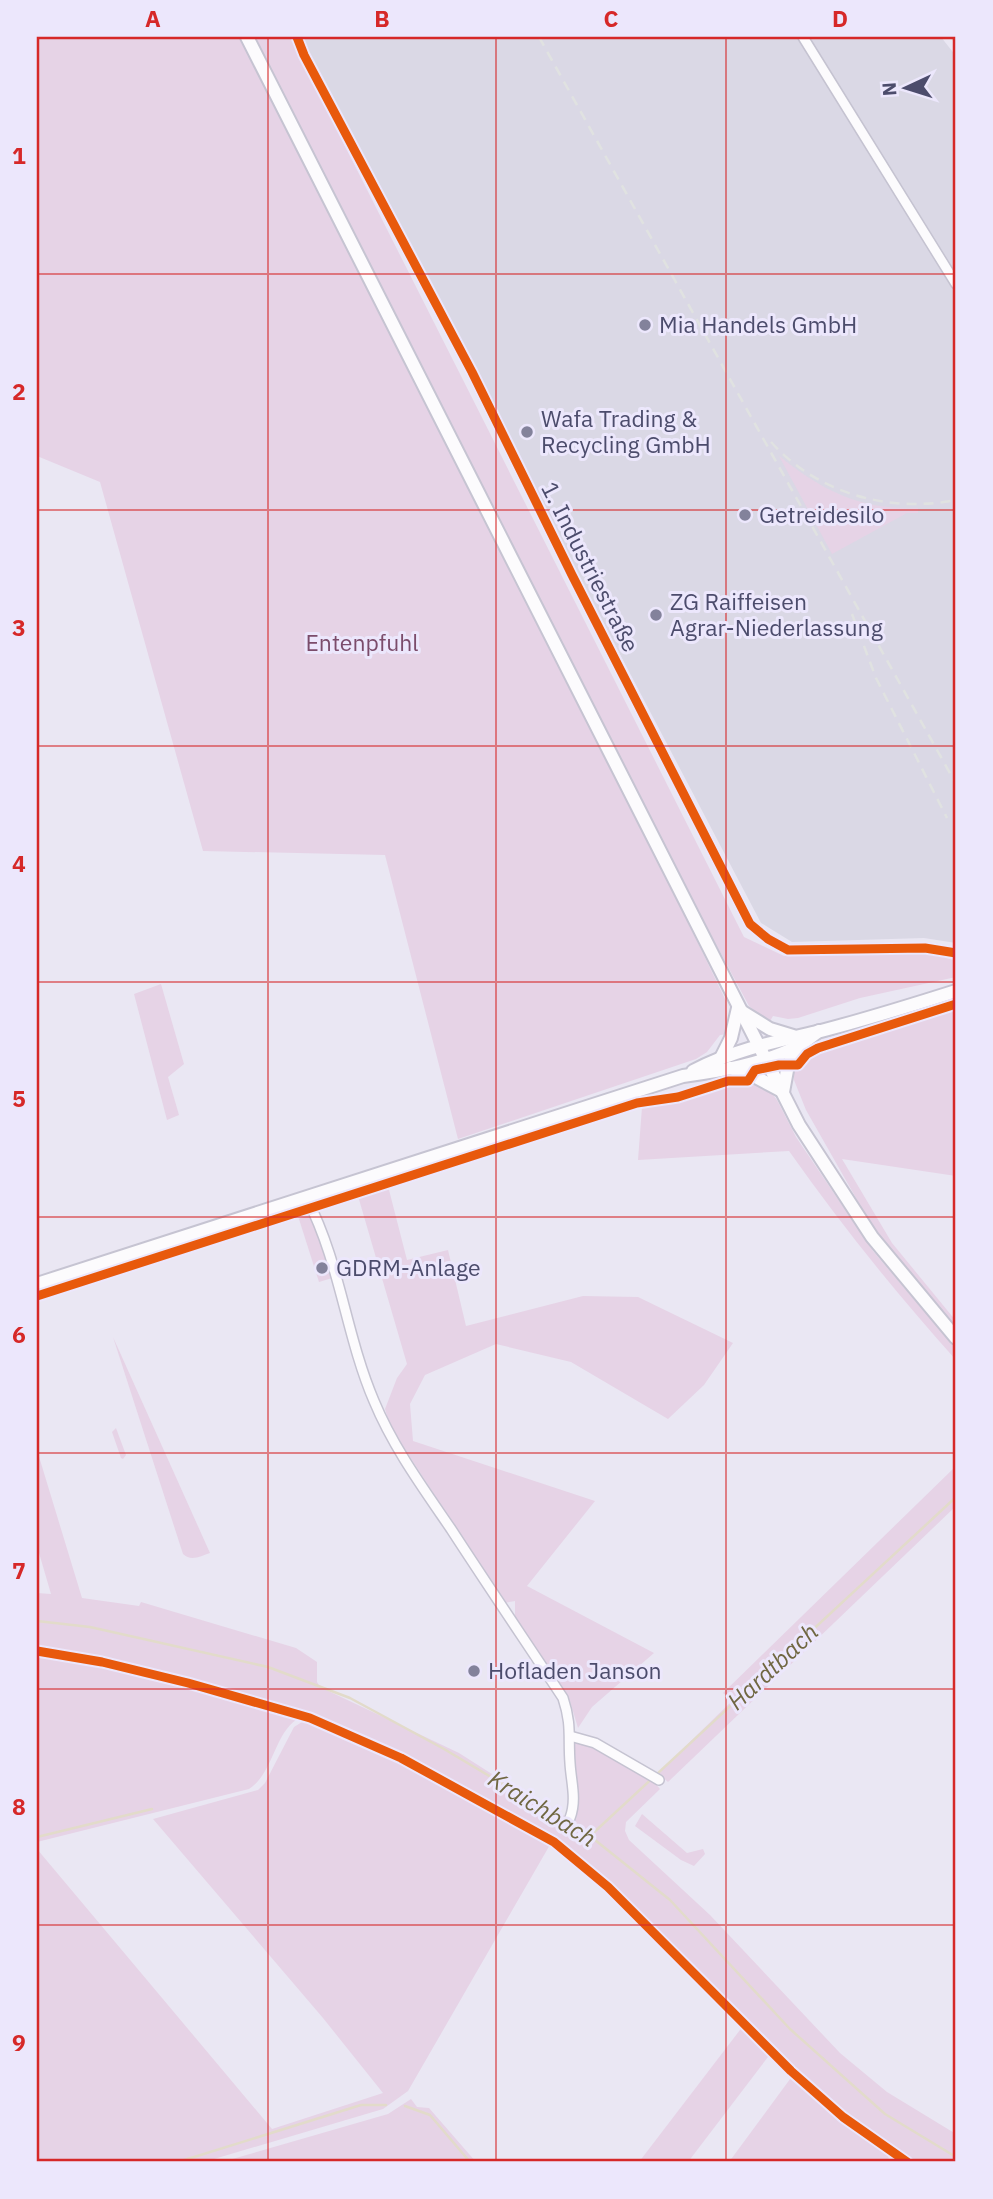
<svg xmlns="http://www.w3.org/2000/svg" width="993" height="2199" viewBox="0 0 993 2199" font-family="'IBM Plex Sans',sans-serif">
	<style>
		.industrial { fill: #dad8e5 }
		.green { fill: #e6d3e6 }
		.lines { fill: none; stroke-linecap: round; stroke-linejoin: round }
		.stream { stroke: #e2dbca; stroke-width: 2.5 }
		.street-casing { stroke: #c5c3d1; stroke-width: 12 }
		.secondary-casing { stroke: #c6c4d2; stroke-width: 16 }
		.street { stroke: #fcfbfd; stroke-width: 9 }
		.secondary { stroke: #fcfbfd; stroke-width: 12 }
		.rail { stroke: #e0e2e1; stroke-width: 2.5; stroke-dasharray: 10 7; stroke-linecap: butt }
		.cycleway-casing { stroke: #ece7fc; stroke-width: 13 }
		.cycleway { stroke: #e8590c; stroke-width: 9 }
		.grid { fill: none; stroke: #d62828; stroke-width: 2; stroke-opacity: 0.55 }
		.poi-dot { fill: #83829b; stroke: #ece7fc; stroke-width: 2.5 }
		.labels { text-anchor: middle; stroke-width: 6; stroke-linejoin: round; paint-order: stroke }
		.poi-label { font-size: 23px; fill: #4c4c6c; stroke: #ece7fc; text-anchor: start }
		.street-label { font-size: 23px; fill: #4c4c6c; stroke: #ece7fc }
		.park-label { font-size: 23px; fill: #7b4c6b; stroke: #ece7fc }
		.water-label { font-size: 24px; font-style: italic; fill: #706742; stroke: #ece7fc }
		.neatline { fill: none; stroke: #d62828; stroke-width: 2.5 }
		.grid-label { font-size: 23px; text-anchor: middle; font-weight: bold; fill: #d62828 }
	</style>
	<rect width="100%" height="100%" fill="#eae7f3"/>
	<!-- industrial -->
	<polygon class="industrial" points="296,37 941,37 956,56 956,943 924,938 792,942 761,923"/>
	<!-- green -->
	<g class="green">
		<polygon points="37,37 290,37 744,937 784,956 811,954 926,951 956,961 956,977 860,998 798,1018 788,1019 773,1016 769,1023 749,1006 696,907 684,914 726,1001 728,1034 720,1035 707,1052 696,1059 458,1139 385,855 203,851 100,482 37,456"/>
		<path d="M779,456C823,491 860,510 918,508V513H907L832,554Z"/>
		<polygon points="161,984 184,1064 168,1077 179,1115 167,1120 134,994"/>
		<polygon points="956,1007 956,1176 842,1159 892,1243 956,1321 956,1330 877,1235 806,1110 794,1080 793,1068 801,1067 809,1056 818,1049"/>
		<path d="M753,1079L771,1092L777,1100L796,1137L873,1251L956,1349V1360C896,1293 841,1225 789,1151L638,1160L642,1107L731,1081L749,1082Z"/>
		<polygon points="388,1186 407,1260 448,1250 466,1326 583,1296 638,1297 733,1343 704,1385 668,1419 571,1362 496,1344 425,1375 410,1404 413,1441 595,1501 527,1586 654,1653 592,1707 578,1728 570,1701 515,1620 515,1601 504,1603 390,1426 385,1409 397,1378 407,1364 358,1196"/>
		<polygon points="312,1212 332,1278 319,1282 298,1216"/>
		<path d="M113,1337L210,1553C201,1556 191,1562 183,1554Z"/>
		<polygon points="116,1428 126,1455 123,1459 121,1458 112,1432"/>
		<polygon points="37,1450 82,1598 139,1606 141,1602 296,1648 317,1662 317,1682 320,1687 459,1753 547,1809 572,1819 576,1819 578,1800 574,1743 593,1746 645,1771 660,1789 626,1822 625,1831 629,1840 710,1915 840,2053 887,2092 956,2134 956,2162 911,2162 844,2116 802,2080 658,1931 593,1869 563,1845 436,1772 390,1749 236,1690 109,1659 37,1648 37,1593 51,1594 37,1546"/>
		<polygon points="956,1466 956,1506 668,1782 658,1773 733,1700 723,1693"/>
		<path d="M37,1654C127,1664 214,1693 301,1717C274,1730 275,1772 249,1789L37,1842Z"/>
		<polygon points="302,1722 315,1723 395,1756 551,1843 408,2091 383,2109 204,2162 37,2162 37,1849 272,2129 383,2093 323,2018 153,1819 258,1790 265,1783 294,1727"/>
		<polygon points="642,1814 687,1853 703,1849 705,1854 694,1866 681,1860 635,1826"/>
		<polygon points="743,2026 771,2053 688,2162 639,2162"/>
		<polygon points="793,2075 888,2153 889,2162 729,2162"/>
		<polygon points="411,2099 417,2107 429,2108 476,2162 222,2162 388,2114"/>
	</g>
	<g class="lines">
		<!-- stream -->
		<g class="stream">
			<polyline points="951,37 956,42"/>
			<polyline points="37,1621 90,1627 268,1667 350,1698 444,1749 590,1836 670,1900 790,2029 885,2114 956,2157"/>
			<polyline points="590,1836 956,1497"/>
			<polyline points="37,1837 152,1809"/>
			<polyline points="405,2106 430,2115 470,2162"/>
			<polyline points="178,2162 361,2105 386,2105"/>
		</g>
		<!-- street casing -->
		<g class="street-casing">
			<g id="street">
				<polyline points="297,37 304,55 472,372 572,575 750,924 768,939 788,950 925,948 956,953"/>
				<polyline points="803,37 956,284"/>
				<path d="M307,1199C340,1262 346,1336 374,1401C393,1447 423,1488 451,1529C488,1586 526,1642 563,1698C572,1725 568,1737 570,1763C571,1782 577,1799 570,1818"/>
				<polyline points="570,1736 595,1743 659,1780"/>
			</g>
		</g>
		<!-- secondary casing -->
		<g class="secondary-casing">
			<g id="secondary">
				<polyline points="247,37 799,1125 872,1237 956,1338"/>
				<polyline points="741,1011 770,1029 793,1036"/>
				<polyline points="721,1058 731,1038 738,1008"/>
				<polyline points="730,1068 752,1075 780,1090"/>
				<path d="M693,1071C733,1050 778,1041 821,1031C867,1019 912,1005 956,991"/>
				<polyline points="783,1092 788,1065 797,1047"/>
				<path d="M37,1284L683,1076C721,1071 762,1064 796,1047C804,1043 812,1036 819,1031"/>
			</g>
		</g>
		<!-- street -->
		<use href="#street" class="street"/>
		<!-- secondary -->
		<use href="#secondary" class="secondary"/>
		<!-- rail -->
		<g class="rail">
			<polyline points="539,37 956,784"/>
			<path d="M771,442C818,494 889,513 956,500"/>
			<polyline points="852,614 876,678 947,818"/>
		</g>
		<!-- cycleway casing -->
		<g class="cycleway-casing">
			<g id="cycleway">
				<polyline points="297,37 304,55 472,372 572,575 750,924 768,939 788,950 925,948 956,953"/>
				<polyline points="37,1296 637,1103 678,1097 728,1081 748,1081 755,1070 779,1065 798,1065 807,1054 818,1048 956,1004"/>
				<polyline points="37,1651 102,1662 188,1683 310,1718 401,1758 554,1842 608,1887 791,2071 843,2117 907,2162"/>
			</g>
		</g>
		<!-- cycleway -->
		<use href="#cycleway" class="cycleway"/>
	</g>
	<!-- grid -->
	<path class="grid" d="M268,37V2162M496,37V2162M726,37V2162M37,274H956M37,510H956M37,746H956M37,982H956M37,1217H956M37,1453H956M37,1689H956M37,1925H956"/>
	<!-- markers -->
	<g class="poi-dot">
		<circle cx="645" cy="325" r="7"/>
		<circle cx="527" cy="432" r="7"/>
		<circle cx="745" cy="515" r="7"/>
		<circle cx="656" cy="615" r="7"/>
		<circle cx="322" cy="1268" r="7"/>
		<circle cx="474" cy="1671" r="7"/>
	</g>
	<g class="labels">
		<!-- poi labels -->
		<g class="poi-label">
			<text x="659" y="333">Mia Handels GmbH</text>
			<text x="541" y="427">Wafa Trading &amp;<tspan x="541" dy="26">Recycling GmbH</tspan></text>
			<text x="759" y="523">Getreidesilo</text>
			<text x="670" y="610">ZG Raiffeisen<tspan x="670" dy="26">Agrar-Niederlassung</tspan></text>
			<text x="336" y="1276">GDRM-Anlage</text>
			<text x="488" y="1679">Hofladen Janson</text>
		</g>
		<!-- street labels -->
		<g class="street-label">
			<text transform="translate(590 567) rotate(63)" y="8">1. Industriestraße</text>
		</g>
		<!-- park labels -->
		<g class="park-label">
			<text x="362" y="651">Entenpfuhl</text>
		</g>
		<!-- water labels -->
		<g class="water-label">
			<text transform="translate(773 1667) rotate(-43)" y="8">Hardtbach</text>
			<text transform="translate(542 1809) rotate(32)" y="8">Kraichbach</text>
		</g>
	</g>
	<!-- border -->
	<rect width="993" height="2199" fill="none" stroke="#ece7fc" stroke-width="77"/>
	<!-- north arrow -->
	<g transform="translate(906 88) rotate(266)" stroke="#ece7fc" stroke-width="5" paint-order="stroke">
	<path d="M0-5L12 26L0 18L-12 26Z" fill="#4c4c6c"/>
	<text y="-10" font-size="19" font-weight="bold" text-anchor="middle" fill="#4c4c6c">N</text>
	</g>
	<rect x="38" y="38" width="916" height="2122" class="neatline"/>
	<g class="grid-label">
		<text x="153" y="27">A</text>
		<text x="382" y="27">B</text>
		<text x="611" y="27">C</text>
		<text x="840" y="27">D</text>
		<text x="19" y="164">1</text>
		<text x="19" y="400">2</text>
		<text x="19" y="636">3</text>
		<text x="19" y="872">4</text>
		<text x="19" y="1107">5</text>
		<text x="19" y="1343">6</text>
		<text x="19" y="1579">7</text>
		<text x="19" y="1815">8</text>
		<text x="19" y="2051">9</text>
	</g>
</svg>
